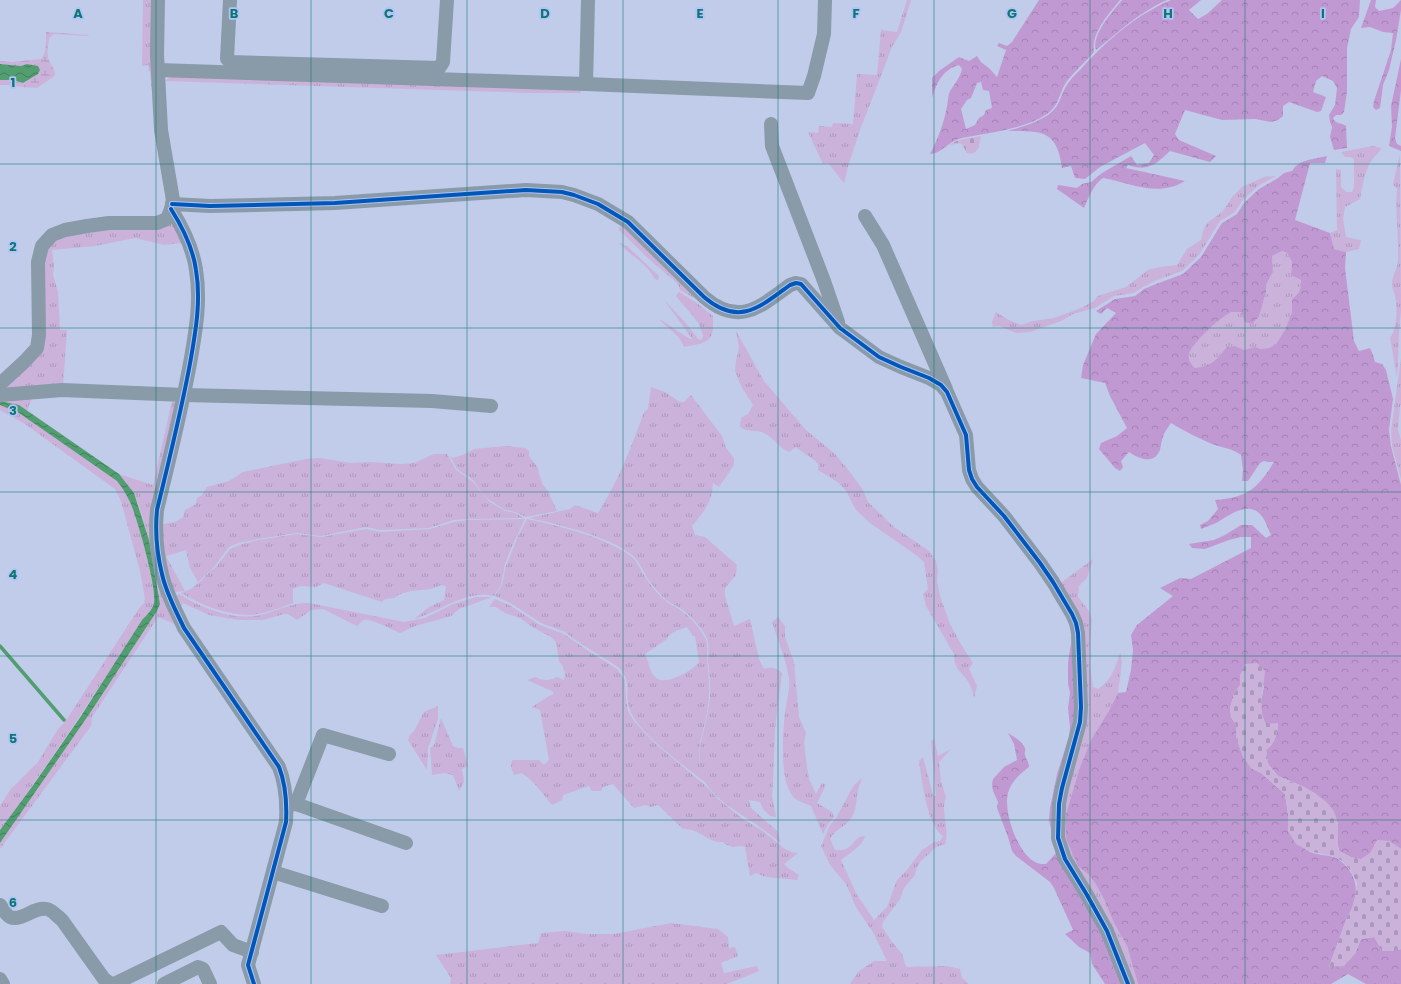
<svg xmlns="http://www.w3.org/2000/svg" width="1401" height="984" viewBox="0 0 1401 984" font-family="Poppins,sans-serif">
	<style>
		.grass { fill: url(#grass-tufts); fill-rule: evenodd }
		.forest { fill: url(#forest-crowns); fill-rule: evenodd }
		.wetland { fill: url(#wetland-marsh) }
		.cemetery { fill: url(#cemetery-stones) }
		.water { fill: url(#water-waves) }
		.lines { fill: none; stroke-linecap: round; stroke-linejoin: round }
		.stream { stroke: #539e71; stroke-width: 3.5 }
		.minor { stroke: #899aa8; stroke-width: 14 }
		.cycleway-casing { stroke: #afc4fa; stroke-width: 6 }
		.cycleway { stroke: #0057b8; stroke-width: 4 }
		.grid { fill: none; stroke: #0f766e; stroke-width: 1; stroke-opacity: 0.55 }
		.grid-label { font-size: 13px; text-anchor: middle; font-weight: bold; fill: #0f766e; stroke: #afc4fa; stroke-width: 3.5; stroke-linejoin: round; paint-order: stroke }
	</style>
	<defs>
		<pattern id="grass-tufts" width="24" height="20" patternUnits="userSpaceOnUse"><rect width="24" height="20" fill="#cab2db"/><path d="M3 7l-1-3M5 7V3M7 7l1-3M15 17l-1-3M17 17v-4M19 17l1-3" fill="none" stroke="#ac98bc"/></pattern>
		<pattern id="forest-crowns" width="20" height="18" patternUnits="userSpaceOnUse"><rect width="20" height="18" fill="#c199d2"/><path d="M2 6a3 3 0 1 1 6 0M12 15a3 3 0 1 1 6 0" fill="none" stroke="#a483b4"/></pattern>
		<pattern id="wetland-marsh" width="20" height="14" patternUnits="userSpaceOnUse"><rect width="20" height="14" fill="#cab2db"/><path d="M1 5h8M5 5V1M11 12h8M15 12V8" fill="none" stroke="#ac98bc"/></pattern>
		<pattern id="cemetery-stones" width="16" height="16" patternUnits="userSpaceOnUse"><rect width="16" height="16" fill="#cab2db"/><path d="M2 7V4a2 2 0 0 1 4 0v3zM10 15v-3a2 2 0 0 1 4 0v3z" fill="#ac98bc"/></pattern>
		<pattern id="water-waves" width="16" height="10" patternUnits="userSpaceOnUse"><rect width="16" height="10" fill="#539e71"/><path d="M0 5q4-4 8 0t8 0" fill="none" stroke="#437f5d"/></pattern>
	</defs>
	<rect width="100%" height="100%" fill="#c0cce9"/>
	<!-- grass -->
	<g class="grass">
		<polygon points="143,0 155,0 169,195 166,207 165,194 156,138 150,72 148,70 149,65 142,66"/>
		<polygon points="907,0 911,0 901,32 892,47 860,130 849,163 844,183 828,163 823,164 808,132 818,133 819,126 832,127 833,123 853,124 857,74 877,75 881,30 897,32"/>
		<polygon points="171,76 580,87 581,93 531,93 165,81"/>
		<path d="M1373,146L1381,148C1379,154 1375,155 1372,160C1365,169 1362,188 1360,199L1345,207L1343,219L1346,237L1361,240L1359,249L1346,252L1334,249L1330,233L1337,230L1336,169L1341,170V187L1346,192H1352L1354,187V159L1351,157H1345L1341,152Z"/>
		<path d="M1400,154L1401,311C1398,333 1399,355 1397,377L1390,338C1397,328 1397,313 1396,302C1396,296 1392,290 1392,284C1392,275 1398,268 1398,260C1399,237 1395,213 1397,189L1393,184Z"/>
		<polygon points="1276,176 1258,186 1242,201 1235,212 1220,221 1199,255 1182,271 1155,281 1143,287 1134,293 1114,296 1095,308 1073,314 1061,321 1030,332 1016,333 999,326 993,327 992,322 996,312 1007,319 1021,325 1033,321 1054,318 1081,308 1094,301 1098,296 1126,287 1148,270 1160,267 1177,265 1187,249 1201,240 1203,231 1207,223 1222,212 1233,196 1242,187 1264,177"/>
		<polygon points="172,222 188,247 181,243 164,245 135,238 95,246 52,250 54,266 53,275 58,292 60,330 67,330 63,386 6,390 5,384 36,354 40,264 48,244 75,233"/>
		<polygon points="621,223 699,301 680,290 678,284 671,278 649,259 619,230 619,228"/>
		<path d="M619,243L623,244L628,247L659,276L658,280C653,279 652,273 648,269C639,259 628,253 619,243Z"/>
		<path d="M1282,251L1287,253L1292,262L1291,275L1301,280C1301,289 1300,293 1292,299V312L1285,330L1276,344L1269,348L1261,349L1255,347L1244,350L1235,346L1227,347C1216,360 1212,366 1195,368C1191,364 1188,360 1189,354C1191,344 1222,314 1232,312C1235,312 1238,312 1241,312L1252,324L1259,317L1266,292V285L1273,272L1272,256Z"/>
		<path d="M679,292L697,303L713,316C714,343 709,342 684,347C680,334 667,329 659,319C671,325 681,335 693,340L664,300L685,322L698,339L701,340L703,337C702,321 685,309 676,296Z"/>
		<path d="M736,331L764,381L806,430L834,453L850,472L863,490L868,502L894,527L929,551L936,561L938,570L937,581L940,596L950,624L962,646L973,663L969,669L977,686L974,698C973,694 972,689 970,685C964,672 954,672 954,654L926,606L923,594L928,589L924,562L916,555L870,523L856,510L846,491L839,483L818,470L819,465C813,457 804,454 796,447L789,452C779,448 774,438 764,433C756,429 749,433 740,427L741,418L748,414L753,405L741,386L735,371L736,361L739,347Z"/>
		<polygon points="1401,358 1401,404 1400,406 1398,430 1401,440 1401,479 1392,446 1391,430"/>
		<path d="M651,387L665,392L680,402H684L691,395L722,436L726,448L734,458V465L719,487L713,483C712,487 713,492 711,496C708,507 699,518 692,526L695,535L705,537L737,565L736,575L725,588V596L734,626L750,619L759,659L764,669C771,667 776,667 782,673L775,729L773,782L772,796L776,817L770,816L763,809L760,802L749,800L751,808L777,831L781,843C775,839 770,834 764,830C746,816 721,805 707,785C689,756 709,726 710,696C711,684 709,672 708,660C708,654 709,647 708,642C705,631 693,618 684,611C678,606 669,603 664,598C659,593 654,587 650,582C644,574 641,563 633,556C612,537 557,524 529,518L570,509L575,505L598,513C619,480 631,448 644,412L648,409Z"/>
		<polygon points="33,395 27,411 19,405 0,401"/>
		<polygon points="172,401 177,402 153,520 177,625 158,617 92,717 91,726 0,849 0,843 90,713 157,611 160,604 149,540 139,506 134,493 119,474 153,485"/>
		<path d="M0,405L19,413L117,481C122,487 126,494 130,502C137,517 157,588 154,603C152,610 147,615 142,620C97,692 50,762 0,830V806L10,790L38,762L58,729L65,722L140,607L144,603L145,599L140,571L121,501L115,489L25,424L0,410Z"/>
		<polygon points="505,446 525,448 529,451 529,456 538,468 539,474 543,485 548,491 557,511 526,517 515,512 505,510 491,501 484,496 473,480 457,469 450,456 453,458 465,454 474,449"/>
		<path d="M434,454H447L456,470L472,481L484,496L490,502L505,511L515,513L524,518L467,519L454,520L429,528L380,530L366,527L321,536L297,533L258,539L238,543L229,547L214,567L198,582L190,568L186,550L166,556C172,568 179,579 185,591L172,592L158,525L175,522L183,517L185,510L196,504L197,498L201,496L207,487L229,481L243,472L306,459L320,458L351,463L370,462L401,464L414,463Z"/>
		<path d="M525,519L512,546L505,564L501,585L494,596C466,589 439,612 414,619L429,607L444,600L446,586L441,585L431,589L411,591L400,594L394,598L385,599L382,602L324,583L316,587L301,586L293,589V603C279,608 262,615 248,615C224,614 201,605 181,593L191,589L202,580L209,572L215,568L230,549L239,545L258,540L297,534L321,537L366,529L380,532L430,529L454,522L467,520Z"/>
		<path d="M527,519C556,525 609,538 632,557C637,561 639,567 642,572C648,582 656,593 665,600C670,605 677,607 683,612C692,619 701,629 706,640C708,645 707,652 707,658C708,671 710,684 709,697C707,731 690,749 706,783C686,767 638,733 630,710C623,692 634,683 618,667L574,639L565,632L541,623L512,604L495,596L502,585L506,566L518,536ZM687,627L693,636H695L699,662C692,671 665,687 655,677C649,672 649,661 645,654L667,639C670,631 680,630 687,627Z"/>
		<path d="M1093,559L1087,578L1079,586L1078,597L1089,611L1092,619L1089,657L1091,674L1093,687L1098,689C1112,680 1115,668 1120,653L1122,662L1118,693L1110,709L1091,740L1079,770L1066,814V839L1078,866L1089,875L1095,883L1104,899L1114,923L1127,946L1138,984H1129L1062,848L1063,788L1080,647L1058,585Z"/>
		<path d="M179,594C202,608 232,621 261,615C272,612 282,607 293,605C298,603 304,603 309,603L404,622L425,618L453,604L476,597H492L459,609L451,616L415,626L400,633C392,630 371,618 364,620C362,621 359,624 357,626L323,609L311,610L297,620L288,614H284L263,620H238L209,615L183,603L180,609L174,597Z"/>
		<path d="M495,599L511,606L540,625L564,634L587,650L617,669L625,680L626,700L628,711L634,721L645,733L656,744L706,786L718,799L743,819L763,831L785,849L791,852L798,853L784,864L788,868L799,875L797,880L766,877L756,873L750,876L745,847L740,846L733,847L727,845L723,842C708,843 699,828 683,829L658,805L651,807L645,805L634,808L613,784L603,787L601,791H592L589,786L563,795L562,800L552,805C542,793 535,782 522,773L514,775L511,767L512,760H539L544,765L549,760L540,710L532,707L549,696L554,694L552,691L527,680L535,677C543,681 549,681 557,677L564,680L565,673L562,665L559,661L556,642L551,637L534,628L520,618L505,613L496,607H489Z"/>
		<path d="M778,617L785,626V637L794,662L799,717L806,733L804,743L807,767L809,779L816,794L822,783L826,785L817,803L832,812L834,817L828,824L823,834L811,806C806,804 801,802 797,800C778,788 783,732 785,712C787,700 790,690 789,678C786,659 778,641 772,622Z"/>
		<polygon points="438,706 438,718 430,743 428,747 427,770 408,740 410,735 414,731 424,712"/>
		<polygon points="441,718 453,746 458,748 463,748 468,766 462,769 464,782 459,791 453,775 445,773 432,775 430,748 434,745"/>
		<path d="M934,739L938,756L951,749L939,762L941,782L946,797C940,812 950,828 945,844L936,847L921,861L917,867L915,875L904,888L900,899L883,922L882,927L892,942L902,954L906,967L947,966L960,969L962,978L969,984H850L859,971L874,961H887L874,934L856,907L846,884L830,865L821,846L830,825L836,818L851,790L855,784L862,778C861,782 859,786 858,790C856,799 857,808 852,817C847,826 835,829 830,839L835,850C854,853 853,835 865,836C863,846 848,854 841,860L857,895L874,920L887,907L897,880L906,871L922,850L934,842L940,841L943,836C927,826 922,781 919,761L923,757L933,795L936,796L931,741Z"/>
		<polygon points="671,923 718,929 728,937 729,948 735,947 738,956 721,963 724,973 757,966 759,971 727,984 450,984 451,978 436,955 538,943 541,933 566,931 587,934 614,934"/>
	</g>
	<!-- forest -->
	<g class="forest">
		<path d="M1039,0H1120C1109,14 1091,32 1094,52C1086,61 1075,71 1067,81C1059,92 1060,105 1047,114C1023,130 989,132 962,138C948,141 943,153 930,154C938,139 944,123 947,106C948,101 948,95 950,91C955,83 960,78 962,69L959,65C943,69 936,84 932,98V78L939,71L959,57L969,61L977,56L981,62L990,69L997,77L1006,50L997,46L999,43L1007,46L1012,42ZM981,82L983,90L989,91L992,108L986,110L984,115L979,118L975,125L966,129L961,109L967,100L971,98L977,83Z"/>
		<path d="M1122,0H1167C1138,13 1120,31 1096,50C1091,35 1113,11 1122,0Z"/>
		<path d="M1171,0H1201L1189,10L1198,19L1207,14L1222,0H1360L1359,17L1351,29L1347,48V92L1344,112L1341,115H1336L1333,118C1336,125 1341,122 1346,126L1347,148L1334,150L1330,137L1332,127L1330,122L1329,115L1335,105L1337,88L1333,81L1322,76L1316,81L1313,92L1326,97L1321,111L1317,112L1289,102L1283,106V116L1278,120L1271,122L1255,119L1222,120L1185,110L1175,134L1179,140L1216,156L1210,162L1170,151C1156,164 1148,172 1128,165L1126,168L1185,181C1181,183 1176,186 1171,187C1149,193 1125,182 1103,178C1093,185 1089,197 1084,208L1057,189L1058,185L1077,188L1082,184L1091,182L1102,173L1131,156L1137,165L1149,163L1154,155L1145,143L1100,167L1085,179L1075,178L1071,166L1062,168C1057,130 1042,131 1008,131C1021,127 1036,123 1048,115C1062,105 1060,93 1069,82C1072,77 1077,73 1081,69C1107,40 1136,15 1171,0Z"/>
		<polygon points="1371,0 1376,0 1375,7 1379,11 1393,8 1401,0 1401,10 1396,40 1389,70 1383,85 1380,108 1376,110 1373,107 1374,101 1391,50 1393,33 1383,32 1370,27 1361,28"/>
		<polygon points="1401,59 1401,90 1395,138 1397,144 1401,146 1401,151 1389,146 1392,127 1391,106"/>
		<path d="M1327,156L1325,163H1310L1295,220L1330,233L1334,249L1346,252L1345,268L1354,341L1359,351L1370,348L1373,355L1375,362L1382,364L1386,370L1393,399L1389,430L1391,446L1401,485V849L1389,841L1361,860L1351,857L1339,851L1337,838L1338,823L1316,794L1302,786L1278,776L1268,764L1266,750C1275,743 1277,735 1278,724H1266C1258,712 1262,698 1264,686L1240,675V685L1234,694L1230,708L1231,717L1236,725V738L1251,768L1261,773L1285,794L1288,814V831C1293,836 1303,849 1310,852C1318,855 1326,855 1334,857C1339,859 1343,863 1346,866C1360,881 1358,902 1347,917L1329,967L1355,954L1361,939L1374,937L1395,951L1401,949V984H1366L1348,974L1331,984H1138L1127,946L1114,923L1104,899L1095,883L1089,875L1078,866L1066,839V814L1079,770L1091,740L1110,709L1118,693L1126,692L1131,670L1133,650L1131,635L1137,625L1173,596L1160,588L1180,578L1191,579L1251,548V537H1241L1229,540L1205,549L1192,548L1189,544L1214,540L1225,535L1241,525H1252L1266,538L1271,535C1268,529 1265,518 1259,513C1246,501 1227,517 1216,523C1211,525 1206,527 1201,529L1200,525L1208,521L1218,509L1215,500C1248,497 1257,489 1274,462H1268L1264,461L1260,463L1248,481H1242L1243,470L1241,455C1232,448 1223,448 1212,444C1198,438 1184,431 1171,423C1168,428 1164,432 1163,437C1161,441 1161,446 1160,450C1154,465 1139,459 1129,452L1121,461L1123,467L1120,471L1115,468L1099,449L1101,443L1117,436L1127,428L1110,396L1105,383L1081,378L1083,365L1096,334L1116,313L1107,308L1101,314L1096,311L1115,299L1135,296L1144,289L1156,284L1183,274L1201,257L1222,223L1237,214L1244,203L1259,189L1278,178L1284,173L1292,171C1299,159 1315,159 1327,156ZM1282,251L1287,253L1292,262L1291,275L1301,280C1301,289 1300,293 1292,299V312L1285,330L1276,344L1269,348L1261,349L1255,347L1244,350L1235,346L1227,347C1216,360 1212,366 1195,368C1191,364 1188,360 1189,354C1191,344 1222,315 1232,312C1235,312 1238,312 1241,312L1245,322L1252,324L1259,317L1266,292V285L1273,272L1272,256Z"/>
		<path d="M1074,632L1078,713L1055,821L1126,984H1105L1092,964L1090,953L1079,947L1065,934L1073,930L1054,888L1050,882L1016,856L1012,851L1008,837L997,808L998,802L993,791L992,784L993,779L1004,767L1017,760L1014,744L1008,733C1014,737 1022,741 1025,748C1026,753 1024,750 1025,755C1026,760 1029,762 1029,767C1020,774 1011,782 1008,793C1003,811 1018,856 1037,863C1039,864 1043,864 1046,864L1056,853L1049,820L1050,808L1057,774L1069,737L1070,727L1068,708L1070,693L1068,684V663L1070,649Z"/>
	</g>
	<!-- wetland -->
	<path class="wetland" d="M46,32L88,35L89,36L54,34L50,37C48,42 47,51 48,57C49,63 55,68 55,75L53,77L37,88L21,87L9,85H0V80H13L23,83L38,74L40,70L37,66L27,64L21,66L0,64V61L12,62L41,59C47,53 46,41 46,32Z"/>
	<!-- cemetery -->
	<g class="cemetery">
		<path d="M981,136C979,145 979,156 967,153C961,141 962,143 949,145C958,139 970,138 981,136Z"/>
		<path d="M1257,663L1265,671C1264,687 1257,710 1266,724L1278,723C1277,735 1275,743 1266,750C1266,754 1267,760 1269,765C1275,778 1289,780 1301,786C1312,791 1326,799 1333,810C1341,824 1336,835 1339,851L1351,857L1361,859L1370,853L1377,840L1389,841L1401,849V949L1395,951H1382L1374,937L1361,939L1355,954L1344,966L1329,967L1347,917L1351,911L1356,893L1357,883L1351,871L1342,861L1335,857L1309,851L1296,844L1288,831V814L1285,794L1261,773L1251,768L1243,757L1236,738V725L1231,717L1230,708L1234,694L1240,685V675L1245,664Z"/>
	</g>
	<!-- water -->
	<g class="water">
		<polygon points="0,64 21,66 27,64 38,66 40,70 38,74 23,83 13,80 0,80"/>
		<path d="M0,401L19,405L119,474L134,493L149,540L160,604L157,611L90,713L0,843V830L34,784L81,716L142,620C147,615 152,610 154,603C157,588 137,517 130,502C126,494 122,487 117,481L19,413L0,405Z"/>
	</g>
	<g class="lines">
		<!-- stream -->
		<polyline class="stream" points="0,646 64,720"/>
		<!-- minor -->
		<g class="minor">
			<polyline points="230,0 227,59 231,62 439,68 443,62 447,0"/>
			<polyline points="158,70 586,84 808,93 814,76 824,34 825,0"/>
			<polyline points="586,84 588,0"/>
			<polyline points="771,124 772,146 824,281 838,322"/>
			<path d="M172,204L210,206L335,203L526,190L562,192L574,195L598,204L628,222L704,297C739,327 760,307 790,285L796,283L801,284L840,328L879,357L901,367L929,378L941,385L947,392L966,435L969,470L972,479L977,487L1004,516L1040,563L1053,582L1072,614L1076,623L1078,633L1081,707L1080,722L1062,788L1059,804L1058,838L1065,859L1087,895L1107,931L1128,984"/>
			<path d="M171,209C183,228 193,248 196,270C201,300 196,329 191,358C182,409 169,460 157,510C155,531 157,554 162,574C166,593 176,611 184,628L279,767C286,785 287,803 286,822L248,965L254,984"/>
			<polyline points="865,216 883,245 946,389"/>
			<polyline points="0,384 24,362 37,348 39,335 38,262 42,246 52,235 65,230 87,226 109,223 157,223 167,219 171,209 173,200 161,130 157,54 158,0"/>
			<polyline points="0,395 62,390 185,395 432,401 491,406"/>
			<polyline points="296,804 323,735 389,754"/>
			<polyline points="287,805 296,804 406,843"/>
			<polyline points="273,872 382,906"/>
			<path d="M0,905C3,909 6,915 10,917C22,922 34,906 47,909C52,910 58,917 62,920L104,979L111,984"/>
			<polyline points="0,979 3,984"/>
			<polyline points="114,984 221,932 233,945 252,952"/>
			<polyline points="164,984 198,967 203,969 210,984"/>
		</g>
		<!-- cycleway casing -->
		<g class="cycleway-casing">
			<g id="cycleway">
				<path d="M172,204L210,206L335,203L526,190L562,192L574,195L598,204L628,222L704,297C739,327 760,307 790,285L796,283L801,284L840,328L879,357L901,367L929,378L941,385L947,392L966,435L969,470L972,479L977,487L1004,516L1040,563L1053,582L1072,614L1076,623L1078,633L1081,707L1080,722L1062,788L1059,804L1058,838L1065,859L1087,895L1107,931L1128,984"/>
				<path d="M171,209C183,228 193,248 196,270C201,300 196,329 191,358C182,409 169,460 157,510C155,531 157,554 162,574C166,593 176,611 184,628L279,767C286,785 287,803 286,822L248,965L254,984"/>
			</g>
		</g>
		<!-- cycleway -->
		<use href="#cycleway" class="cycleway"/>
	</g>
	<!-- grid -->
	<path class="grid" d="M156,0V984M311,0V984M467,0V984M623,0V984M778,0V984M934,0V984M1090,0V984M1245,0V984M0,164H1401M0,328H1401M0,492H1401M0,656H1401M0,820H1401"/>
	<g class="grid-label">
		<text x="78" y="18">A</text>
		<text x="234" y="18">B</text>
		<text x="389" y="18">C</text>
		<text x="545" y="18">D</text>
		<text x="700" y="18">E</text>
		<text x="856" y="18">F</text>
		<text x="1012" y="18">G</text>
		<text x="1168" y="18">H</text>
		<text x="1323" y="18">I</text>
		<text x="13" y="87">1</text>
		<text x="13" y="251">2</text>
		<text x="13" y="415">3</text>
		<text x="13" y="579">4</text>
		<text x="13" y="743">5</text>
		<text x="13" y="907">6</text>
	</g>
</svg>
